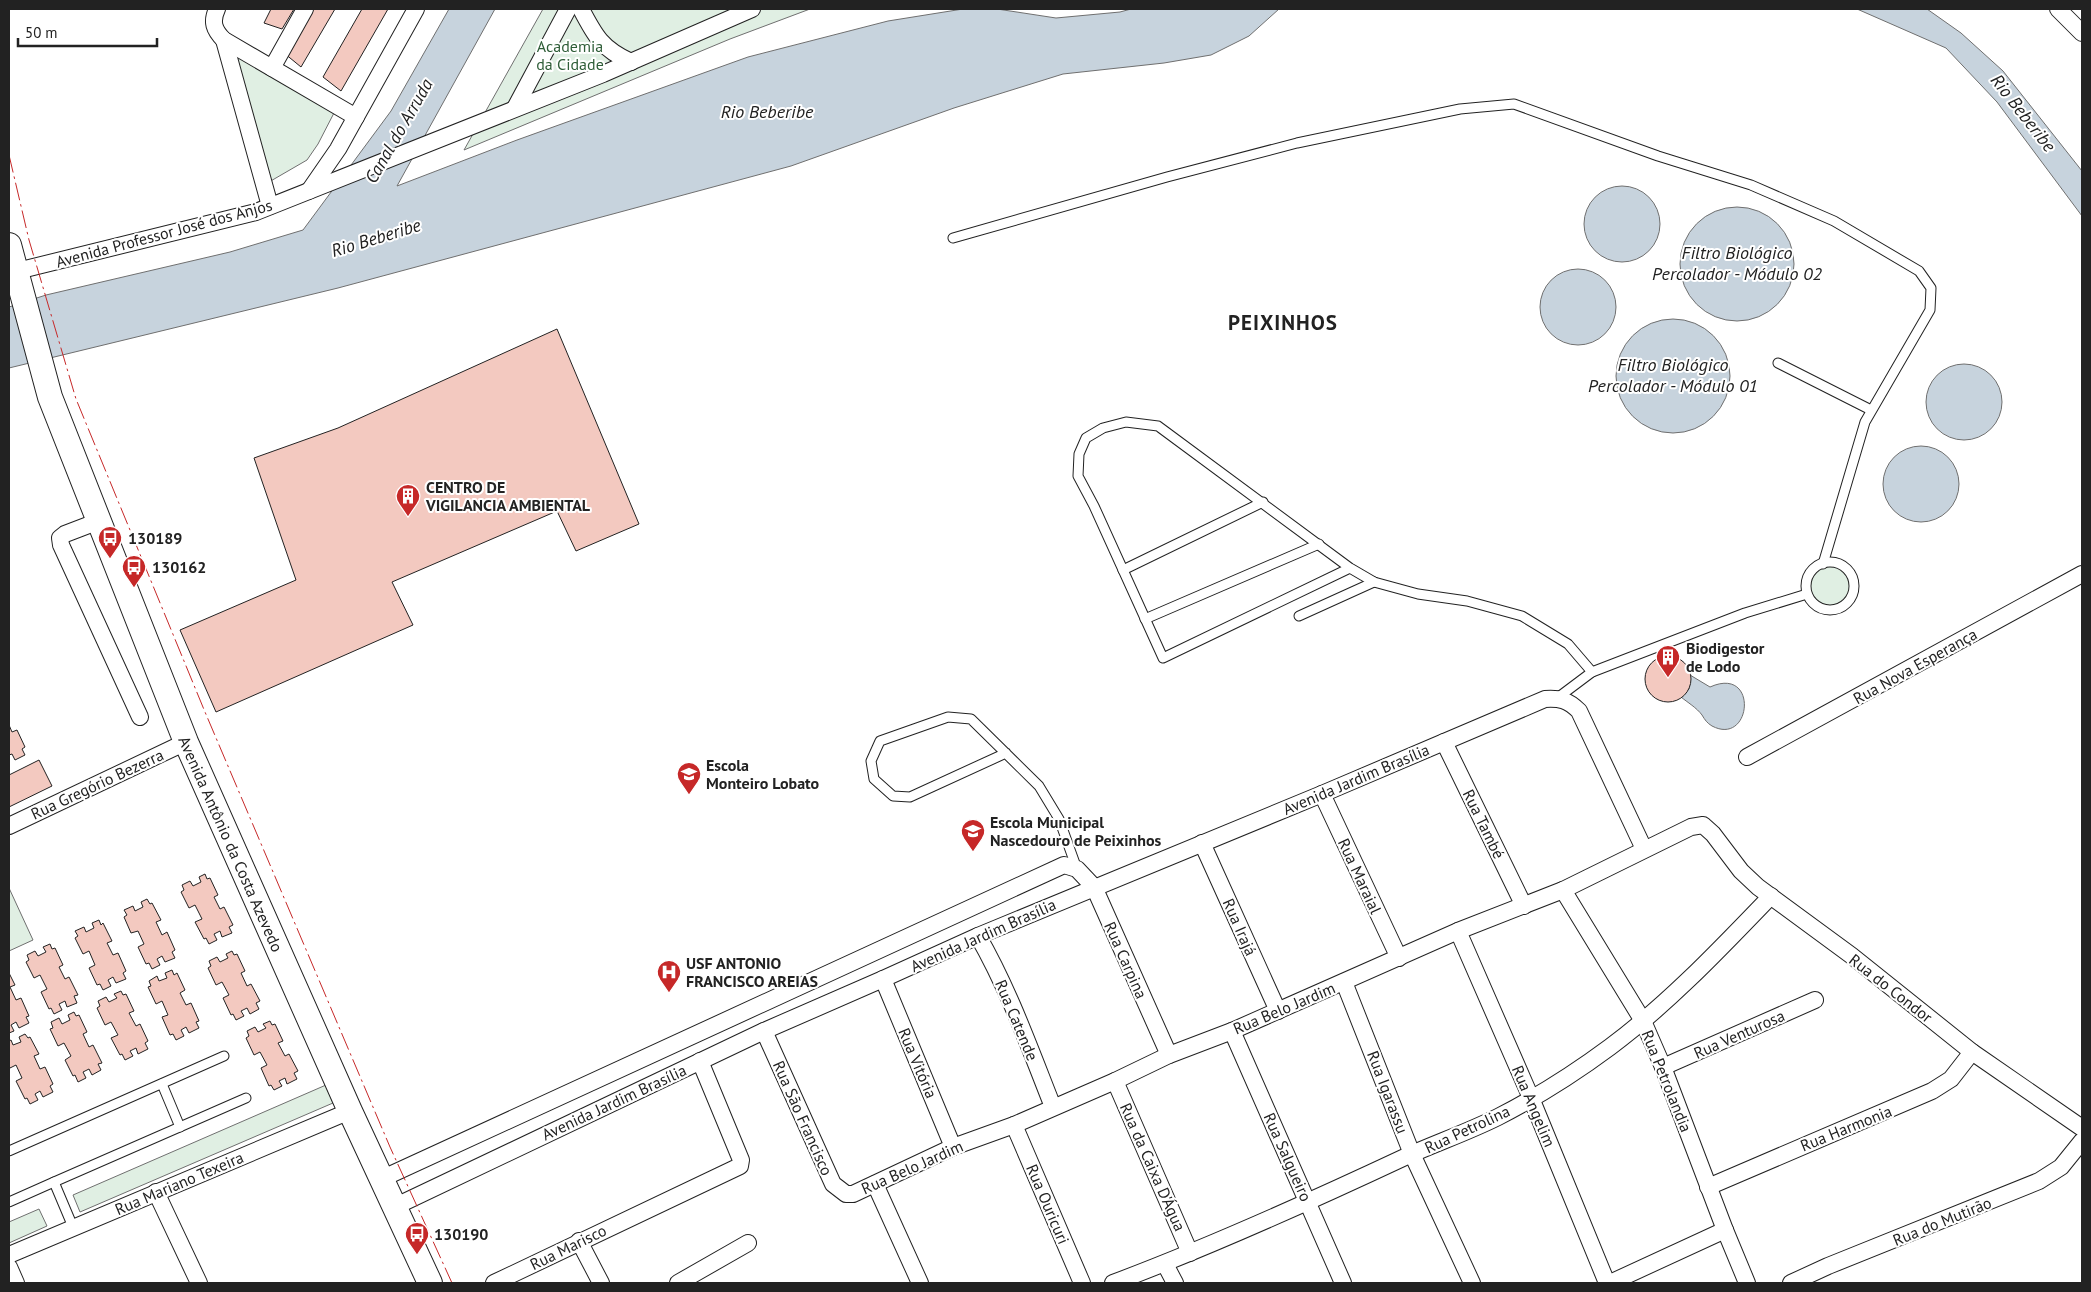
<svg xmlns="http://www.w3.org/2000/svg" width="2091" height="1292" viewBox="0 0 2091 1292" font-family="'PT Sans',sans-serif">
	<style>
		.green { fill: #e0efe3; stroke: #6f6f6f }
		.water { fill: #c7d3dd; stroke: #6f6f6f }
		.building { fill: #f3c9c0; stroke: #222 }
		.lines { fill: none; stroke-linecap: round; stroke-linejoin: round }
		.service-casing { stroke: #222; stroke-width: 11 }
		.minor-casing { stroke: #222; stroke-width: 18 }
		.secondary-casing { stroke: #222; stroke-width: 26 }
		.service { stroke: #fff; stroke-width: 9 }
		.minor { stroke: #fff; stroke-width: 16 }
		.secondary { stroke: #fff; stroke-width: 24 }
		.power { stroke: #c62828; stroke-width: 1; stroke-dasharray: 18 4 2.5 4; stroke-linecap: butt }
		.labels { text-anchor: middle; stroke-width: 4; stroke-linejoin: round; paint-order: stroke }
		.park-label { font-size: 16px; fill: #2f5e38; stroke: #fff }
		.street-label { font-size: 16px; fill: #222; stroke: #fff }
		.poi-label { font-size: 16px; font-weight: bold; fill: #222; stroke: #fff; text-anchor: start }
		.water-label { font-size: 18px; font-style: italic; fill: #222; stroke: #fff }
		.district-label { font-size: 21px; font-weight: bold; letter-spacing: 1px; fill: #222; stroke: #fff }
	</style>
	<rect width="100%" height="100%" fill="#fff"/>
	<!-- green -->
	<g class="green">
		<polygon points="543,9 810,9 730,39 464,150"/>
		<polygon points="233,51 335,111 318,144 307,160 269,182"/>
		<circle cx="1830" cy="587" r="21"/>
		<polygon points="9,888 33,940 9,951"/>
		<polygon points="326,1085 333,1103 80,1212 73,1195"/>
		<polygon points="39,1209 47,1226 9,1243 9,1222"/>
	</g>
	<!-- water -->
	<g class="water">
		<polygon points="449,9 495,9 397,186 517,140 748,57 888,21 963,9 997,9 1056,18 1120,12 1131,9 1279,9 1249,36 1211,55 1164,63 1063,74 954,108 791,166 338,288 9,368 9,307 46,295 230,252 303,230 391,111"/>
		<polygon points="1857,9 1927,9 1961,33 2003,71 2082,171 2082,216 1997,102 1946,48"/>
		<circle cx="1622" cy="224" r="38"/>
		<circle cx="1737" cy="264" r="57"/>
		<circle cx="1578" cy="307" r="38"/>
		<circle cx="1673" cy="376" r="57"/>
		<circle cx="1964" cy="402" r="38"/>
		<circle cx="1921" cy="484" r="38"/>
		<path d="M1690,675L1710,687C1759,665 1752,747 1712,726C1707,723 1705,720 1702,715C1697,708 1687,702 1681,697L1689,689Z"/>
	</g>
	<!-- building -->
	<g class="building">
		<polygon points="271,9 294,9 282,29 264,23"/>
		<polygon points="309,9 335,9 301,67 284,53"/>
		<polygon points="362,9 388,9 341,91 323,77"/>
		<polygon points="557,329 639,524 576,551 557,511 392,582 413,625 216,712 180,630 296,580 254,458 338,428"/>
		<circle cx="1668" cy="679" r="23"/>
		<polygon points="9,725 12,732 17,730 25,747 22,749 25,755 15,760 12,754 9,755"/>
		<polygon points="39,760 52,786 9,807 9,775"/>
		<polygon points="205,874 207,879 210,878 218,895 214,897 220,909 224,907 233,925 229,927 232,933 222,937 220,931 214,934 217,940 209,944 206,938 204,939 195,922 202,919 195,905 189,908 181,892 184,890 182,885 190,881 193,886 201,882 199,877"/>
		<polygon points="147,899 150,904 152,903 161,920 156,922 162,935 167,932 175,950 172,952 175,958 165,962 162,956 157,959 160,965 152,969 149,963 146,964 138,947 144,944 138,931 131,933 124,917 127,915 124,910 133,906 135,911 143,907 141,902"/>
		<polygon points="99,920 101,925 103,923 112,941 107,943 113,955 118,953 126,971 123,973 126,979 116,983 113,977 108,980 111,986 103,990 100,984 97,985 89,968 95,965 89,951 83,954 75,938 78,936 75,931 84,927 86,932 94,928 92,923"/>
		<polygon points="50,944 52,949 55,948 63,965 59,967 65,979 69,977 78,995 74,996 77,1003 67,1007 65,1001 59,1004 62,1010 54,1014 51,1008 49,1009 41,992 47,989 40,975 34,978 26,962 29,960 27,955 35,951 38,956 46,952 43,947"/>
		<polygon points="232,951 234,955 237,954 245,971 241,973 247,986 251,984 260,1001 256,1003 259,1009 250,1014 247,1008 241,1011 244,1016 236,1020 233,1014 231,1015 223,998 229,995 222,982 216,985 208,968 211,966 209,961 217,957 220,962 228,958 226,954"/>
		<polygon points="172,970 174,975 177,973 185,990 180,993 186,1005 191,1003 199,1021 196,1022 199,1028 189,1033 186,1027 181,1030 184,1036 176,1040 173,1034 170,1035 162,1017 168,1015 162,1001 156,1004 148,987 151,986 149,981 157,976 159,981 167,978 165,973"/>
		<polygon points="9,973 15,985 10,987 16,1000 21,998 29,1016 26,1017 29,1023 19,1028 16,1022 11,1025 14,1031 9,1033"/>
		<polygon points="121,991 123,995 126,994 134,1011 129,1013 136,1026 140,1024 148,1041 145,1043 148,1049 138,1054 136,1048 130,1051 133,1056 125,1060 122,1054 120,1055 111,1038 118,1035 111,1022 105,1025 97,1008 100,1006 98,1001 106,997 109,1002 117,998 114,994"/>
		<polygon points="74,1012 76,1016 79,1015 87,1032 83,1034 89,1047 93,1045 102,1063 98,1064 101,1070 92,1075 89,1069 83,1072 86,1078 78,1082 75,1075 73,1076 65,1060 71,1056 64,1043 58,1046 50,1029 53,1028 51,1022 59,1018 62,1024 70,1020 68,1015"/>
		<polygon points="270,1021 272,1025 275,1024 283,1041 278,1043 285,1056 289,1054 298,1071 294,1073 297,1079 287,1084 285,1078 279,1081 282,1086 274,1090 271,1085 269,1086 261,1068 267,1065 260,1052 254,1055 246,1038 249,1036 247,1031 255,1027 258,1032 266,1028 263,1024"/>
		<polygon points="25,1034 28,1038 30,1037 39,1054 34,1056 40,1069 45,1067 53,1084 50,1086 53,1092 43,1097 40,1091 35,1094 38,1100 30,1104 27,1098 25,1099 16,1081 22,1078 16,1065 10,1068 9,1066 9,1041 11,1040 13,1045 21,1042 19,1037"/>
	</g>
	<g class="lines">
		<!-- service casing -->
		<g class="service-casing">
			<g id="service">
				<polyline points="953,238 1167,177 1297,143 1460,109 1514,104 1658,156 1751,185 1834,221 1919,271 1931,288 1930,310 1865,422 1823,564"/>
				<polyline points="1778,363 1871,410"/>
				<circle cx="1830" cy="586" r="24"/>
				<polyline points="1350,568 1163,658 1094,506 1078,476 1079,454 1086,438 1103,428 1126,422 1158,426 1350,568 1374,582 1418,594 1467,601 1522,616 1568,644 1592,672"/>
				<polyline points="1123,570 1263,502"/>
				<polyline points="1299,616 1374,582"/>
				<polyline points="1145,619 1319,544"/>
				<polyline points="1556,699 1592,672 1745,613 1807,594"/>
				<polyline points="1006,753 910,797 893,796 874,779 871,761 880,741 948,717 971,719 1039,786 1059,819 1077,869"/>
				<polyline points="162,1084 180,1127"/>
				<polyline points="9,1151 224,1056"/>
				<polyline points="9,1202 54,1182"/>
				<polyline points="73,1227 54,1182 246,1098"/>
			</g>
		</g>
		<!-- minor casing -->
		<g class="minor-casing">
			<g id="minor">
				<path d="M217,9C211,22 214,30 224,40L356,117"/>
				<path d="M581,9C595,36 602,49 631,62"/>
				<polyline points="2058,9 2082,33"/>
				<polyline points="224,40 270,206"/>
				<polyline points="272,68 305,9"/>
				<polyline points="515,108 568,9"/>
				<polyline points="309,191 338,149 416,9"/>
				<polyline points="9,273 256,212 603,74 752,9"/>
				<polyline points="99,521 65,534 60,538 61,545 140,717"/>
				<polyline points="1444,742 1524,906"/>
				<polyline points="1747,757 2082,574"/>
				<polyline points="1322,794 1399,958"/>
				<polyline points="9,826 186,742"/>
				<polyline points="1202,843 1278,1011"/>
				<polyline points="1563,890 1643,1021 1663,1067 1725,1230 1747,1283"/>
				<polyline points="1458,931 1531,1098 1607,1283"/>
				<path d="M978,936C1009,990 1030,1049 1053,1107"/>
				<polyline points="883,979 953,1147"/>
				<polyline points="1344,982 1412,1154 1472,1283"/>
				<polyline points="764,1031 833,1184 846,1194 853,1194 953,1147 1014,1125 1115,1081 1169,1055 1232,1031 1458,931 1563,890 1691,827 1703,825 1713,834 1741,871 1758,887 1852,956 1972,1052 2082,1128"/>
				<polyline points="1232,1031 1343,1283"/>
				<polyline points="1663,1067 1815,1000"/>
				<polyline points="1115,1081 1190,1253"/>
				<polyline points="1014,1125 1082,1283"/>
				<polyline points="381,1179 1064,865 1077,869 1094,887 1169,1055"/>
				<polyline points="875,1184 920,1283"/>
				<polyline points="1708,1187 1932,1091 1951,1079 1972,1052"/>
				<polyline points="156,1192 199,1283"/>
				<path d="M394,1207L764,1031L883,979L978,936L1322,794L1545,699C1560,698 1568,700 1579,711L1644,849"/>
				<polyline points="579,1241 601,1283"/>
				<polyline points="9,1255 350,1111"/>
				<polyline points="1165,1264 1175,1283"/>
				<polyline points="9,1267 16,1283"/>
				<polyline points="494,1283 740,1166 741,1160 700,1061"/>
				<polyline points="678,1283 748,1243"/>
				<path d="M1113,1283C1212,1246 1309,1202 1405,1157C1436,1143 1468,1132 1498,1117C1537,1097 1575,1073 1610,1047C1669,1003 1720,949 1771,896"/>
				<polyline points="1610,1283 1725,1230"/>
				<polyline points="1791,1283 1828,1266 2039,1181 2061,1167 2082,1141"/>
			</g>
		</g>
		<!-- secondary casing -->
		<g class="secondary-casing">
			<polyline id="secondary" points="9,245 50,397 186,742 350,1111 430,1283"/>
		</g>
		<!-- service -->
		<use href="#service" class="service"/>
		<!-- minor -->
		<use href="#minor" class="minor"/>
		<!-- secondary -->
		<use href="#secondary" class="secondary"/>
		<!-- power -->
		<polyline class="power" points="9,155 29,240 76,399 205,712 390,1147 452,1283"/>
	</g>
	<!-- icons -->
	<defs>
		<g id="building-pin" transform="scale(1.25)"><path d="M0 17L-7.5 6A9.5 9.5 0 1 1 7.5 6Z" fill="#c62828" stroke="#fff"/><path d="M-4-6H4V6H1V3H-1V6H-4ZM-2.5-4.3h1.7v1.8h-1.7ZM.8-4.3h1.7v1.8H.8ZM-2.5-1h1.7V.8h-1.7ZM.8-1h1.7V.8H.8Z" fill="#fff"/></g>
		<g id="bus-pin" transform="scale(1.25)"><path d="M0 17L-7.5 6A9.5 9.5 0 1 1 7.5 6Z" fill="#c62828" stroke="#fff"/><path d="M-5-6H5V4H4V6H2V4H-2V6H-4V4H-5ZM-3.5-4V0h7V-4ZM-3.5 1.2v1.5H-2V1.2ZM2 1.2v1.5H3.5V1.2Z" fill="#fff"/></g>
		<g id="school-pin" transform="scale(1.25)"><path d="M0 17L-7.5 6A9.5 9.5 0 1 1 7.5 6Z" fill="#c62828" stroke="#fff"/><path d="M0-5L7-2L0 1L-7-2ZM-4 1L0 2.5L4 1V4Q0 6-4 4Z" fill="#fff"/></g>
		<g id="hospital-pin" transform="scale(1.25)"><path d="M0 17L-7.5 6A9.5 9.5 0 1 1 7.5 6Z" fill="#c62828" stroke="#fff"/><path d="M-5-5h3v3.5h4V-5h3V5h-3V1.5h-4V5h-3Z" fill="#fff"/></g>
	</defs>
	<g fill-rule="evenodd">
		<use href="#building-pin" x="408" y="496"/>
		<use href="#bus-pin" x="110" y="538"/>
		<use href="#bus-pin" x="134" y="567"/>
		<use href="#building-pin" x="1668" y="657"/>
		<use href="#school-pin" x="689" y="774"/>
		<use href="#school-pin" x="973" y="831"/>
		<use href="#hospital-pin" x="669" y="972"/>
		<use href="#bus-pin" x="417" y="1234"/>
	</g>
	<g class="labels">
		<!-- park labels -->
		<g class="park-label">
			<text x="570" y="52">Academia<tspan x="570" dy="18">da Cidade</tspan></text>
		</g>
		<!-- street labels -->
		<g class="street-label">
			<text transform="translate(164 233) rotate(-15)" y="6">Avenida Professor José dos Anjos</text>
			<text transform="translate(1915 666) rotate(-29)" y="6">Rua Nova Esperança</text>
			<text transform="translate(1356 779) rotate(-23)" y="6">Avenida Jardim Brasília</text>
			<text transform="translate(97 784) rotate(-25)" y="6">Rua Gregório Bezerra</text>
			<text transform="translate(1484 824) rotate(64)" y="6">Rua També</text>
			<text transform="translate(231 844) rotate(66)" y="6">Avenida Antônio da Costa Azevedo</text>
			<text transform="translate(1360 876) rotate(65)" y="6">Rua Maraial</text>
			<text transform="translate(1240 927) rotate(66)" y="6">Rua Irajá</text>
			<text transform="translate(983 935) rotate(-24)" y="6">Avenida Jardim Brasília</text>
			<text transform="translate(1126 960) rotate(66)" y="6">Rua Carpina</text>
			<text transform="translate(1891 988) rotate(38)" y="6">Rua do Condor</text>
			<text transform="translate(1284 1008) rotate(-23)" y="6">Rua Belo Jardim</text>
			<text transform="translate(1017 1020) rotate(67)" y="6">Rua Catende</text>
			<text transform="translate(1739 1034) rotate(-24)" y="6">Rua Venturosa</text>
			<text transform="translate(918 1063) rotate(67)" y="6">Rua Vitória</text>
			<text transform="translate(1667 1081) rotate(68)" y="6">Rua Petrolandia</text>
			<text transform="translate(1388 1092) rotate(69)" y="6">Rua Igarassu</text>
			<text transform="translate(614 1102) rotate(-25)" y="6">Avenida Jardim Brasília</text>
			<text transform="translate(1534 1106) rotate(67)" y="6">Rua Angelim</text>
			<text transform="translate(803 1118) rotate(66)" y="6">Rua São Francisco</text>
			<text transform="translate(1846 1128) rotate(-22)" y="6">Rua Harmonia</text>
			<text transform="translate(1467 1129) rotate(-25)" y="6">Rua Petrolina</text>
			<text transform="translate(1288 1157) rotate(66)" y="6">Rua Salgueiro</text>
			<text transform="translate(912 1167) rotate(-24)" y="6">Rua Belo Jardim</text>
			<text transform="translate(1153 1167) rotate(66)" y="6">Rua da Caixa D'Água</text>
			<text transform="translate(179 1183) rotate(-23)" y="6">Rua Mariano Texeira</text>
			<text transform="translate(1048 1204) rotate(67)" y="6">Rua Ouricuri</text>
			<text transform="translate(1942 1221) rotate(-22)" y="6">Rua do Mutirão</text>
			<text transform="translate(568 1247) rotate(-26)" y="6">Rua Marisco</text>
		</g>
		<!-- poi labels -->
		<g class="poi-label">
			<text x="426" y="493">CENTRO DE<tspan x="426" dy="18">VIGILANCIA AMBIENTAL</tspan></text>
			<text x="128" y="544">130189</text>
			<text x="152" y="573">130162</text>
			<text x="1686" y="654">Biodigestor<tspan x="1686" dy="18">de Lodo</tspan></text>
			<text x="706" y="771">Escola<tspan x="706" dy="18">Monteiro Lobato</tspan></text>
			<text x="990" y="828">Escola Municipal<tspan x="990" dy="18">Nascedouro de Peixinhos</tspan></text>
			<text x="686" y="969">USF ANTONIO<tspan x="686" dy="18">FRANCISCO AREIAS</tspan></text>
			<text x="434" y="1240">130190</text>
		</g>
		<!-- water labels -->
		<g class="water-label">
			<text x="767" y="118">Rio Beberibe</text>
			<text transform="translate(2023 113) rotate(52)" y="6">Rio Beberibe</text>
			<text transform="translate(399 131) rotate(-60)" y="6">Canal do Arruda</text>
			<text transform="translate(376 238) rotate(-17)" y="6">Rio Beberibe</text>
			<text x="1737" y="259">Filtro Biológico<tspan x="1737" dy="21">Percolador - Módulo 02</tspan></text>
			<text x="1673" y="371">Filtro Biológico<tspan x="1673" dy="21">Percolador - Módulo 01</tspan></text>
		</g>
		<!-- district labels -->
		<g class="district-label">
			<text x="1283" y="330">PEIXINHOS</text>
		</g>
	</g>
	<!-- border -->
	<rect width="2091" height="1292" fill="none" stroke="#222222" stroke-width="20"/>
	<!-- scale -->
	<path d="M18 38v8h139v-8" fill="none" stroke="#222222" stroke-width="2.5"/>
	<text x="25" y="38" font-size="15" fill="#222222" stroke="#ffffff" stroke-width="4" paint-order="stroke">50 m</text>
</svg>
